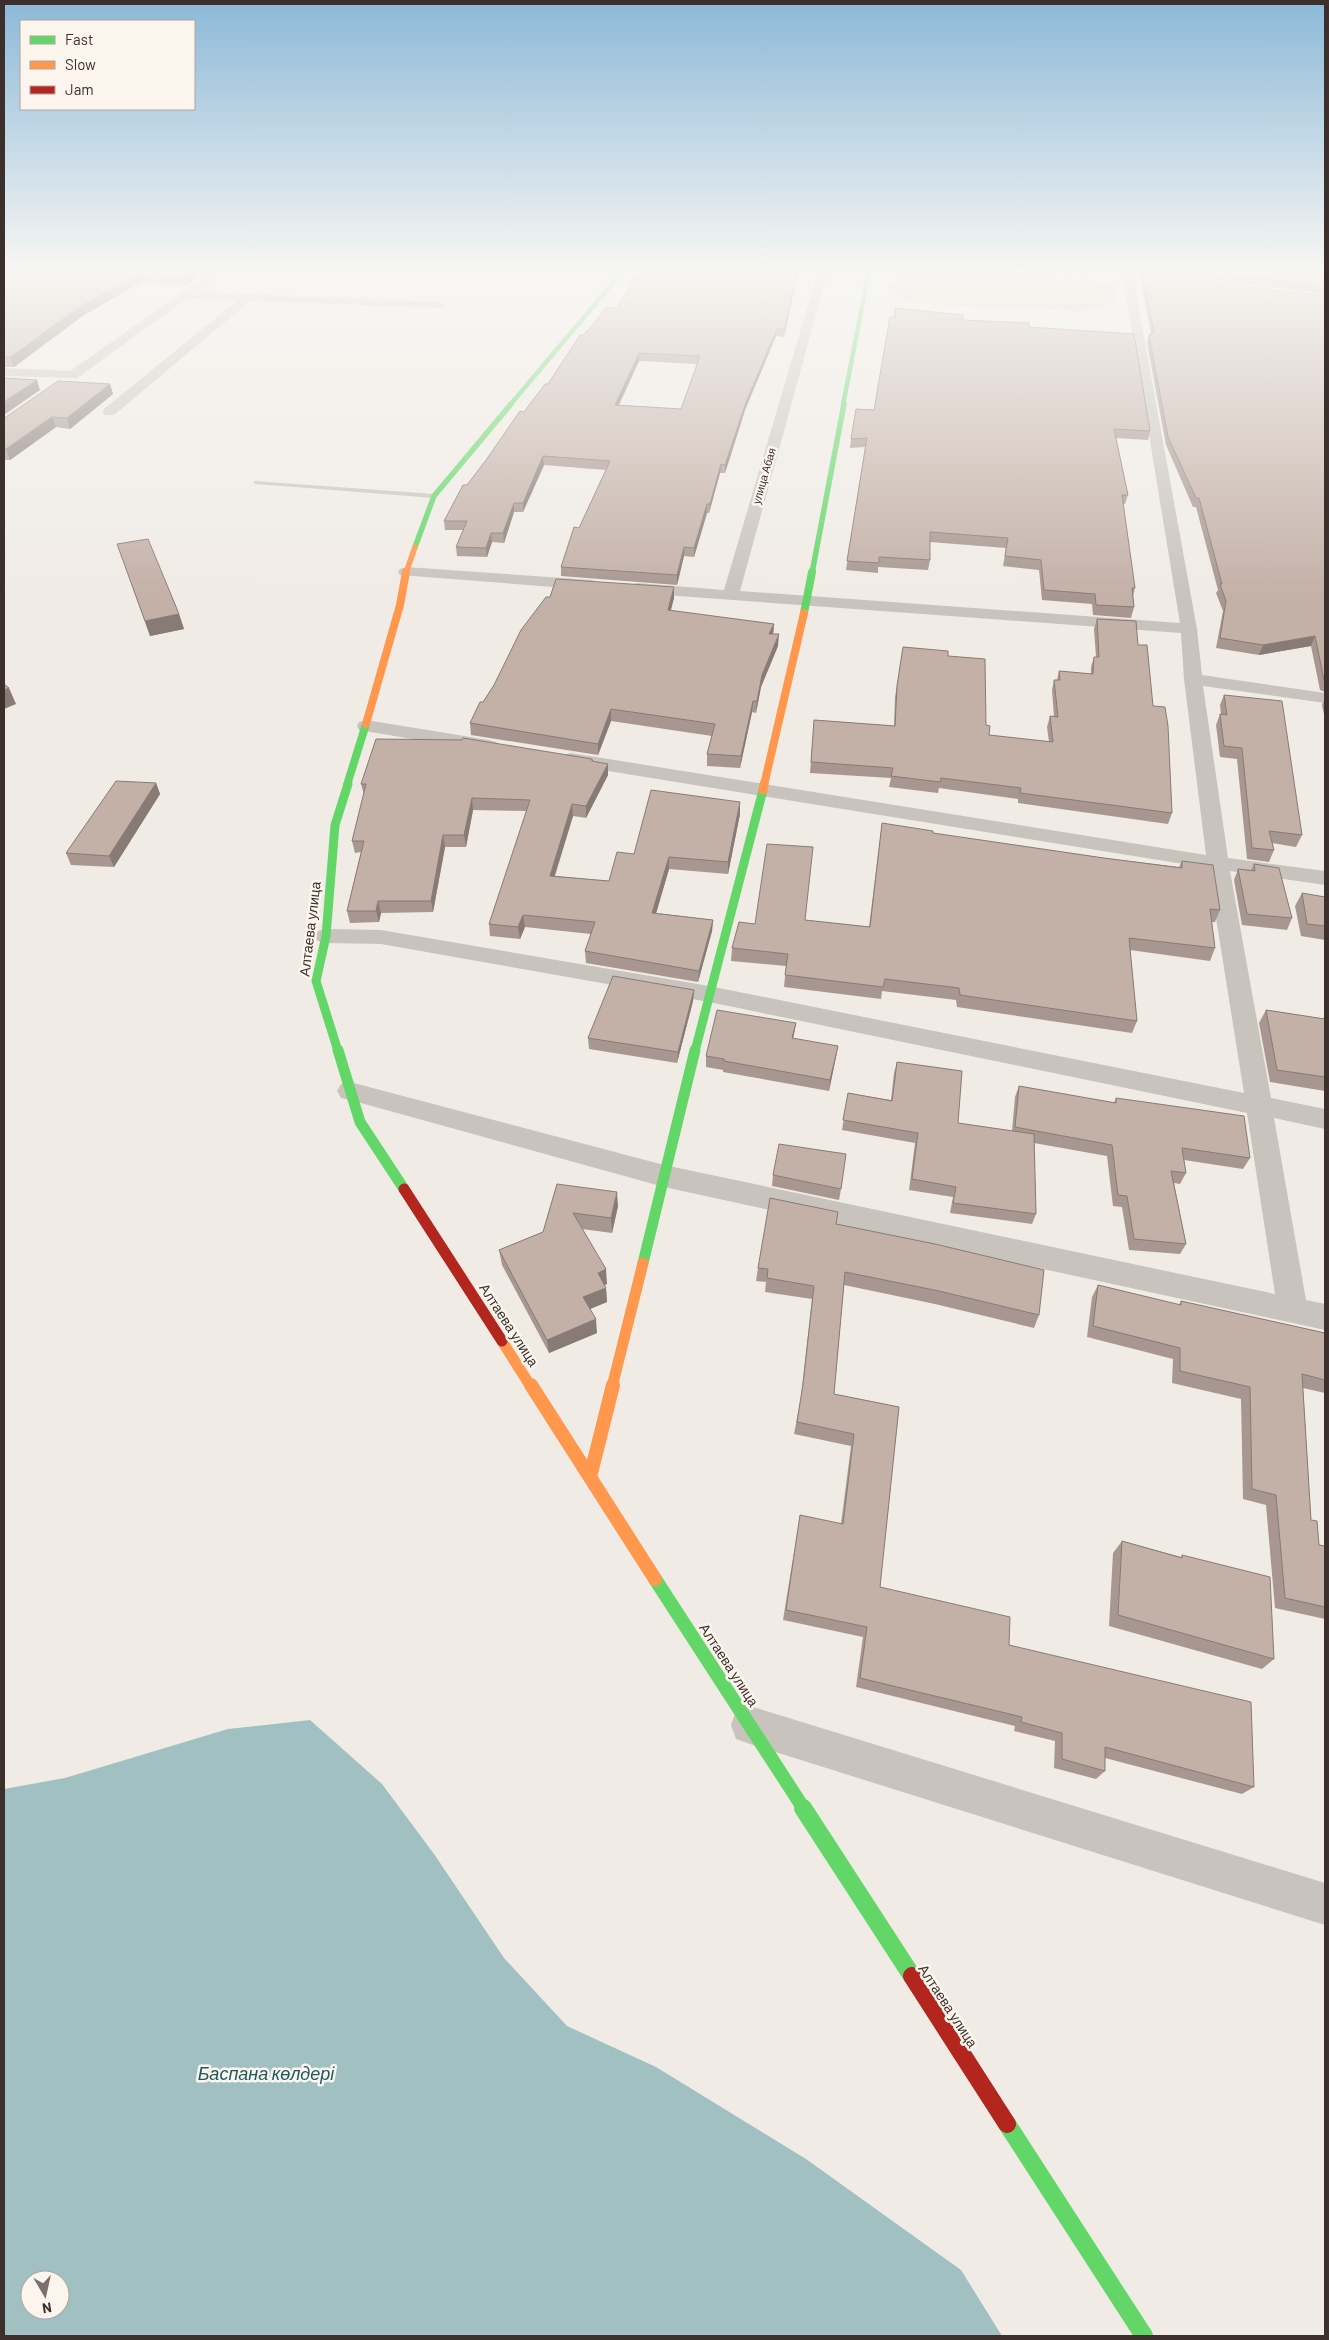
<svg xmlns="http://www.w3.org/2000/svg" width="1329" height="2340" viewBox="0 0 1329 2340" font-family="Barlow,sans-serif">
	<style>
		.green { fill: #d1d6bf }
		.water { fill: #a1c0c1; fill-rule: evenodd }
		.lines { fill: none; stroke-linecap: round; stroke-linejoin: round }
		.lane { fill: #c9c3be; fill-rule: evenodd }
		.street { fill: #c9c3be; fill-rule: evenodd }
		.fast-far6 { stroke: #63d668; stroke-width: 4.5 }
		.fast-far5 { stroke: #63d668; stroke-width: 5.5 }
		.fast-far4 { stroke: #63d668; stroke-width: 8 }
		.fast-far3 { stroke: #63d668; stroke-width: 9 }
		.fast-far2 { stroke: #63d668; stroke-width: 11 }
		.fast-far1 { stroke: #63d668; stroke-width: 14 }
		.fast { stroke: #63d668; stroke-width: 18 }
		.slow-far4 { stroke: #ff974d; stroke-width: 5.5 }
		.slow-far3 { stroke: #ff974d; stroke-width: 8 }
		.slow-far2 { stroke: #ff974d; stroke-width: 9 }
		.slow-far1 { stroke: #ff974d; stroke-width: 11 }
		.slow { stroke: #ff974d; stroke-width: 14 }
		.jam-far1 { stroke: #b3261e; stroke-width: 11 }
		.jam { stroke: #b3261e; stroke-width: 18 }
		.wall { fill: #a89790; fill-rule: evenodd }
		.shaded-wall { fill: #887b75 }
		.building { fill: #c3b0a7; stroke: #887b75; fill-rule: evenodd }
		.labels { text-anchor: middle; stroke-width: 5; stroke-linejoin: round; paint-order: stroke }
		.far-street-label { font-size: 11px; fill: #3b302b; stroke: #fbf5ee }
		.street-label { font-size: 14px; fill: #3b302b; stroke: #fbf5ee }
		.near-water-label { font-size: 18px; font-style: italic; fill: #1f585e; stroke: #fbf5ee }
	</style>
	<rect width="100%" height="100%" fill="#f0ebe5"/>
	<!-- green -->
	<path class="green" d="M921,272L1090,280L1113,287L1119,293C1112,309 1098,308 1083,311L923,304C910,301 894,299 888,287C898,278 908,275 921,272Z"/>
	<!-- water -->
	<path class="water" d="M310,1720L382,1784L434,1854L504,1958L567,2026L656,2067L806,2159L961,2270L1002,2336H4V1789L65,1778L228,1729ZM30,2280H60V2310H30Z"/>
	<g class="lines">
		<!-- lane -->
		<polygon class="lane" points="254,481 434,494 438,496 434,498 256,484 254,483"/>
		<!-- street -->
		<g class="street">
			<polygon points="213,271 225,271 197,292 440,302 445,305 440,308 250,301 114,415 104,415 103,412 104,409 238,300 188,298 77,378 4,376 4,368 70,371"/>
			<polygon points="818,271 828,271 740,591 1180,623 1122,271 1132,271 1197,629 1202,675 1325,693 1325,703 1203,686 1228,858 1325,871 1325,885 1230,871 1271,1098 1325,1109 1325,1129 1274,1118 1306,1300 1325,1304 1325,1330 664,1187 350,1100 341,1098 337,1091 341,1084 350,1082 664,1165 1275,1294 1247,1113 709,1002 381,944 326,943 318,941 315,936 318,931 326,929 381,930 709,986 1244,1093 1208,868 571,765 564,763 561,759 564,755 571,753 1206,855 1184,679 1181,633 637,593 631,591 629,588 631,585 637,583 724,590"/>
			<polygon points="1204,273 1208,274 1212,283 1239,287 1244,290 1239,293 1204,287 1199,276"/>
			<polygon points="406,567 592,580 598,582 600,585 598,588 592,590 400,575 398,572 400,569"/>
			<polygon points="366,720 489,740 496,742 499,746 496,750 489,752 359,730 357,726 359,722"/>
			<polygon points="750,1706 1325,1883 1325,1925 750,1744 736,1739 731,1725 736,1711"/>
		</g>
		<!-- fast-far6 -->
		<g class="fast-far6">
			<polyline points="510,405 623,271"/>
			<polyline points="843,405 869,271"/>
		</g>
		<!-- fast-far5 -->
		<g class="fast-far5">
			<polyline points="415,547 434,496 511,404"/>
			<polyline points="812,573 844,404"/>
		</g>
		<!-- fast-far4 -->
		<g class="fast-far4">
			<polyline points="804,613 812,572"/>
			<polyline points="347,785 366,724"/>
		</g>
		<!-- fast-far3 -->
		<g class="fast-far3">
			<polyline points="338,1051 316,981 326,936 335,825 348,784"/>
			<polyline points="695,1051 763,790"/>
		</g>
		<!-- fast-far2 -->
		<g class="fast-far2">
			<polyline points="338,1050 360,1122 404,1189"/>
			<polyline points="643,1263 695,1050"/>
		</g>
		<!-- fast-far1 -->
		<polyline class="fast-far1" points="655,1579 804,1809"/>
		<!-- fast -->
		<g class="fast">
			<polyline points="803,1808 912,1976"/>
			<polyline points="1007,2124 1144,2336"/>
		</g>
		<!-- slow-far4 -->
		<polyline class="slow-far4" points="406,573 415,547"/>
		<!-- slow-far3 -->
		<g class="slow-far3">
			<polyline points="366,724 400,605 406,572"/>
			<polyline points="764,785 804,613"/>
		</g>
		<!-- slow-far2 -->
		<polyline class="slow-far2" points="763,790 764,784"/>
		<!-- slow-far1 -->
		<g class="slow-far1">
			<polyline points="502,1341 531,1387"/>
			<polyline points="612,1387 643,1263"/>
		</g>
		<!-- slow -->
		<g class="slow">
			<polyline points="531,1385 655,1579"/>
			<polyline points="590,1477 613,1385"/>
		</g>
		<!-- jam-far1 -->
		<polyline class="jam-far1" points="404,1189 502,1341"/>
		<!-- jam -->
		<polyline class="jam" points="912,1976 1007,2124"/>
	</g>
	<!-- wall -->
	<g class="wall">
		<polygon points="4,271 205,271 186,285 140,283 84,315 14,367 4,367"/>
		<path d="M798,271L784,337L776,336L745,410L725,473H720L709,513H707L694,557L684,556L677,585L561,576V567L606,470L544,465L523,512H514L504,543L492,542L487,557L457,556L456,547L463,530H445L444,521L467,485L524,412L548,384L583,335L617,308ZM639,361L697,364L681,409L619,405Z"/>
		<polygon points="1139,271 1204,271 1200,273 1201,277 1208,282 1325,296 1325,692 1320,690 1311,646 1259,655 1216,648 1223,611 1216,593 1218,590 1196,507 1193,507 1166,445 1147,343 1149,335 1150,335 1151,333"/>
		<polygon points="1205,271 1325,271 1325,294 1212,280 1210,273"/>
		<polygon points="895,308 963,320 1029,327 1150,431 1148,440 1116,438 1128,495 1125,504 1123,504 1135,588 1133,596 1134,607 1131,618 1093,615 1092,604 1042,600 1039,570 1003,566 1006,548 930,542 930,560 928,570 878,567 878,573 846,570 865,447 850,448 851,439 874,410 894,317"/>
		<polygon points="110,384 113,394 70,429 56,427 10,460 4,460 4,418"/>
		<polygon points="117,544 179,614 184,629 150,636"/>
		<polygon points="674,587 674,598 670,611 774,624 773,634 778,646 761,687 756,713 752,712 740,768 707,766 707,754 712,736 611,721 598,755 471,735 470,723 550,597"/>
		<polygon points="1097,619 1138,645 1153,706 1172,813 1168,824 1018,803 1018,799 939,788 938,793 889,787 891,778 810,773 814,720 894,726 895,697 903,647 948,656 986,725 989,735 1049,742 1047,727 1050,716 1054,717 1052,690 1054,680 1057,680 1059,671 1091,674 1091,667 1094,657 1096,657 1094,629"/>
		<polygon points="1224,695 1302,835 1296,847 1272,843 1274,850 1269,862 1247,859 1237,759 1220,757 1216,725 1220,714 1221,715 1220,705"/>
		<polygon points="1325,698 1325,719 1322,705"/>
		<polygon points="592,759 593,761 608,775 586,818 573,816 555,876 609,881 634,854 740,814 728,874 669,869 656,913 713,920 712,931 698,982 586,963 585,951 591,934 525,927 520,939 490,936 489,924 527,811 473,810 466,847 445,847 433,912 381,913 379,922 350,923 347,911 361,852 355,853 352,841 364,795 361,784"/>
		<polygon points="156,783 160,794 114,867 71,865 66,853"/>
		<polygon points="882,823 933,833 1104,858 1179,867 1182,861 1220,910 1215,922 1212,922 1215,948 1210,961 1130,950 1137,1021 1132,1033 957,1007 956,1000 882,991 881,999 784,987 786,966 731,961 732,948 755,924 805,920 869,927"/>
		<polygon points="1254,864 1292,918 1287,930 1242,925 1234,880 1238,869 1251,870"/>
		<polygon points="1302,893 1325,897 1325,940 1301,936 1295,906"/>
		<polygon points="694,990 693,1001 677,1063 589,1049 588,1038"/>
		<polygon points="1266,1010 1325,1019 1325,1091 1270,1082 1259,1023"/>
		<polygon points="796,1023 793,1039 838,1046 829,1091 723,1072 723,1070 706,1067 706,1056"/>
		<polygon points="897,1062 958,1123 1012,1131 1015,1097 1019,1086 1114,1103 1116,1098 1250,1158 1243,1169 1184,1160 1186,1173 1180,1184 1174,1183 1186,1244 1180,1254 1129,1250 1122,1207 1113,1206 1107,1156 1034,1143 1036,1214 1032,1224 950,1213 953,1197 909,1190 915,1143 842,1130 848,1093 891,1100 894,1073"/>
		<polygon points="773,1175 841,1189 839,1200 772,1186"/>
		<polygon points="557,1184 618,1206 612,1233 582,1229 607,1284 604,1285 606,1288 607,1302 590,1309 597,1333 549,1353 502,1265 499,1250 543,1232"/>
		<polygon points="836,1224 1039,1315 1034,1328 935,1304 844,1285 834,1394 899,1407 880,1587 1009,1645 1254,1787 1242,1794 1105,1758 1105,1771 1096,1779 1054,1768 1055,1741 1014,1731 1015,1726 856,1687 863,1637 783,1620 800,1515 841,1524 851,1446 794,1434 801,1397 812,1299 765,1292 766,1282 756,1281 758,1268"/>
		<polygon points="1098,1285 1179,1305 1181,1301 1325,1333 1325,1393 1303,1388 1311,1520 1319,1545 1325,1546 1325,1619 1275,1608 1266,1505 1243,1499 1241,1399 1172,1383 1173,1359 1087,1337 1092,1297"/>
		<polygon points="1122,1541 1181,1557 1182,1555 1274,1659 1262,1669 1109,1626 1113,1553"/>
	</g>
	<!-- shaded-wall -->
	<g class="shaded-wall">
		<polygon points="191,271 205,271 186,285 184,276"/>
		<polygon points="797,271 798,271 784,337 785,329"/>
		<polygon points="138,274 140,283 84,315 14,367 11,357 81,306"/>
		<polygon points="777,329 776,336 745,410 725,473 725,465 746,402"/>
		<polygon points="639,353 639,361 615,413 615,405"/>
		<polygon points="37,380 40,390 4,415 4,402"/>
		<polygon points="110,384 113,394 70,429 67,418"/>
		<polygon points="52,417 56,427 10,460 6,449"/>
		<polygon points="543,456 544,465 523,512 523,503"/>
		<polygon points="721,464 720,473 709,513 710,504"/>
		<polygon points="514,503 514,512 504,543 503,533"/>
		<polygon points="707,504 707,513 694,557 694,548"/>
		<polygon points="491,533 492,542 487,557 486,548"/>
		<polygon points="684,547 684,556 677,585 677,575"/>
		<polygon points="674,587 674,598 668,622 668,610"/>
		<polygon points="179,614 184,629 150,636 145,621"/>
		<polygon points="774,624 773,636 769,634"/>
		<polygon points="779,634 778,646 761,687 756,713 757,701 762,675"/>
		<polygon points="1315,636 1311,646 1259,655 1263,645"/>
		<polygon points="9,688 16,704 4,709 4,690"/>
		<polygon points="753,701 752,712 740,768 741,756"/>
		<polygon points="611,709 611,721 598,755 598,744"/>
		<polygon points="608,764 608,775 586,818 586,806"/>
		<polygon points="156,783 160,794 114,867 109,856"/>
		<polygon points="472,798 473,810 466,847 464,835"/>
		<polygon points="740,802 740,814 728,874 728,862"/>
		<polygon points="572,804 573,816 551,887 550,876"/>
		<polygon points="443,835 445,847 433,912 431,901"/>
		<polygon points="669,857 669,869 653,924 652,913"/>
		<polygon points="378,901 381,913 379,922 376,911"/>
		<polygon points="523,915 525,927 520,939 518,927"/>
		<polygon points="713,920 712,931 698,982 699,971"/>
		<polygon points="694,990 693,1001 677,1063 678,1052"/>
		<polygon points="796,1023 794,1034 790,1050 792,1038"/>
		<polygon points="838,1046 836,1057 829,1091 830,1080"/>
		<polygon points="617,1192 618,1206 612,1233 611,1218"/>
		<polygon points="606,1269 607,1284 599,1287 598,1273"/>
		<polygon points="606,1288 607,1302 585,1311 583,1297"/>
		<polygon points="596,1319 597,1333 549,1353 547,1340"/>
	</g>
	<!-- building -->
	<g class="building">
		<polygon points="4,271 191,271 184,276 138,274 81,306 11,357 4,357"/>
		<path d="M639,271H797L785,329H777L746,402L725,465L721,464L710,504H707L694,548L684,547L677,575L561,567L574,527L579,528L610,461L543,456L523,503H514L503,533H491L486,548L456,547L467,521H444L463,485H467L486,460L520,411L524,412L545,384H548L580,335H583L593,325L606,307L617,308ZM639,353L700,356L681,409L615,405Z"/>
		<polygon points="1142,271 1200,271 1201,277 1208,282 1325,296 1325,681 1324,680 1315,636 1263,645 1220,638 1226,601 1220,584 1222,584 1199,498 1196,498 1168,437 1149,335 1151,335 1151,333 1154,333"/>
		<polygon points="1214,271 1325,271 1325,286 1214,273"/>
		<polygon points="895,308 963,315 963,320 1029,323 1029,327 1134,334 1150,431 1114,429 1128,495 1122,495 1135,588 1132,588 1134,607 1096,605 1095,594 1044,590 1041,560 1005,556 1008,538 930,532 930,560 879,557 879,563 847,561 867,438 851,439 856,409 874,410 890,317 895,317"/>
		<polygon points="4,378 37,380 4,402"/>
		<polygon points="58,381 110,384 67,418 52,417 6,449 4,449 4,418 6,417"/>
		<polygon points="148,539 179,614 145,621 117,544"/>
		<polygon points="556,579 674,587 668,610 774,624 769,634 779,634 762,675 757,701 753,701 741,756 707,754 715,724 611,709 598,744 470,723 480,702 483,702 494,685 521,630 546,597 550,597"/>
		<polygon points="1097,619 1136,621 1138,645 1147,645 1153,706 1165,707 1168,726 1172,813 1020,793 1021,788 941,778 940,782 891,776 893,768 811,762 814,720 895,726 897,686 903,647 948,651 948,656 985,659 986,725 990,726 989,735 1053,742 1050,716 1058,717 1054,680 1060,680 1059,671 1093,674 1094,657 1099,657"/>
		<polygon points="4,684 9,688 4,690"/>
		<polygon points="1224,695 1282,701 1302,835 1269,831 1274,850 1252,848 1242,748 1224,746 1220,714 1227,715"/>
		<polygon points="463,738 592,759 592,761 608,764 586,806 572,804 550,876 609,881 617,852 634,854 651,790 740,802 728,862 669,857 652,913 713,920 699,971 585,951 595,922 523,915 518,927 489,924 530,800 472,798 464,835 443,835 431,901 378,901 376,911 347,911 364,841 352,841 366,784 361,784 376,739 462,740"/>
		<polygon points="116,781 156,783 109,856 66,853"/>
		<polygon points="882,823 933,831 933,833 1104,858 1182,868 1182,861 1213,865 1220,910 1210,909 1215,948 1129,938 1137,1021 960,995 959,988 885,979 883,987 785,975 788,954 732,948 739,922 755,924 767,844 813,847 805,920 870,927"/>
		<polygon points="1254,864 1279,868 1292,918 1247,914 1238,869 1255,871"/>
		<polygon points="1302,893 1325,897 1325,926 1307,924"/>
		<polygon points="613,976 694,990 678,1052 588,1038"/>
		<polygon points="717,1010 796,1023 792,1038 838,1046 830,1080 724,1061 724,1059 706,1056"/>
		<polygon points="1266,1010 1325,1019 1325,1077 1277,1070"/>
		<polygon points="897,1062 962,1071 958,1123 1034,1134 1036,1214 953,1203 956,1187 912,1179 918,1133 843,1120 848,1093 892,1101"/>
		<polygon points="1019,1086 1116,1103 1116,1098 1244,1116 1250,1158 1182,1148 1186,1173 1171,1171 1186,1244 1134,1239 1127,1196 1118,1195 1112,1145 1015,1127"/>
		<polygon points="779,1144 846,1154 841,1189 773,1175"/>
		<polygon points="557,1184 617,1192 611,1218 573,1213 606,1269 598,1273 606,1288 583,1297 596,1319 547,1340 499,1250 543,1232"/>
		<polygon points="770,1198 838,1212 836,1224 935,1244 1044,1270 1039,1315 939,1291 845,1272 834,1394 899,1407 880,1587 1010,1617 1009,1645 1251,1702 1254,1787 1105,1747 1105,1771 1062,1759 1062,1733 1021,1722 1022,1717 860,1678 867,1627 786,1610 800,1515 843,1524 854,1434 797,1422 803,1384 814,1286 767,1278 768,1269 758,1268"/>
		<polygon points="1098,1285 1181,1305 1181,1301 1325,1333 1325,1380 1302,1374 1311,1520 1317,1521 1319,1545 1325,1546 1325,1607 1285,1598 1276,1495 1252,1489 1250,1387 1180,1371 1180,1348 1093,1326"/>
		<polygon points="1122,1541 1182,1558 1182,1555 1270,1577 1274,1659 1118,1615"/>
	</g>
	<!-- sky -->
	<linearGradient id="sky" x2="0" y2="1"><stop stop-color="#8bb9d8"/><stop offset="0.45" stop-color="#f8f6f3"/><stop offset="1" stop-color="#f8f6f3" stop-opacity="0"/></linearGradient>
	<rect width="1329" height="599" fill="url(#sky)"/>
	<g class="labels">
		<!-- far-street labels -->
		<g class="far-street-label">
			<text transform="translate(764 476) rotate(-74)" y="4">улица Абая</text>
		</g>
		<!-- street labels -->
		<g class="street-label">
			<text transform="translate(310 929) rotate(-83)" y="5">Алтаева улица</text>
			<text transform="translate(509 1325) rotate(57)" y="5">Алтаева улица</text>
			<text transform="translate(729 1665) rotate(57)" y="5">Алтаева улица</text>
			<text transform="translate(948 2006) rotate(57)" y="5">Алтаева улица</text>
		</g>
		<!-- near-water labels -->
		<g class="near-water-label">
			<text x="266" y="2080">Баспана көлдері</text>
		</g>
	</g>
	<!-- border -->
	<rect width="1329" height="2340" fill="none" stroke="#3b302b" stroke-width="10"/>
	<!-- legend -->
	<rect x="20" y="20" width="175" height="90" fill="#fbf5ee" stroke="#aea6a0"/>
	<rect x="30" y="36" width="25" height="8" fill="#63d668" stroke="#aea6a0"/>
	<text x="65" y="45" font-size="15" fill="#3b302b">Fast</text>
	<rect x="30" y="61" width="25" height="8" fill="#ff974d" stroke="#aea6a0"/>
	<text x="65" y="70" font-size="15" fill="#3b302b">Slow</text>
	<rect x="30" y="86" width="25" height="8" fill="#b3261e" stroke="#aea6a0"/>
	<text x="65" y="95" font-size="15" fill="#3b302b">Jam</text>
	<!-- north arrow -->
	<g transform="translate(45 2295) rotate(171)"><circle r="24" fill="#fbf5ee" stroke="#aea6a0"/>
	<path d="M0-4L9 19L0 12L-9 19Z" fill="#7a716c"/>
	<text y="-8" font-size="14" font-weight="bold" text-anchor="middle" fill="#3b302b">N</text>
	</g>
</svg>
